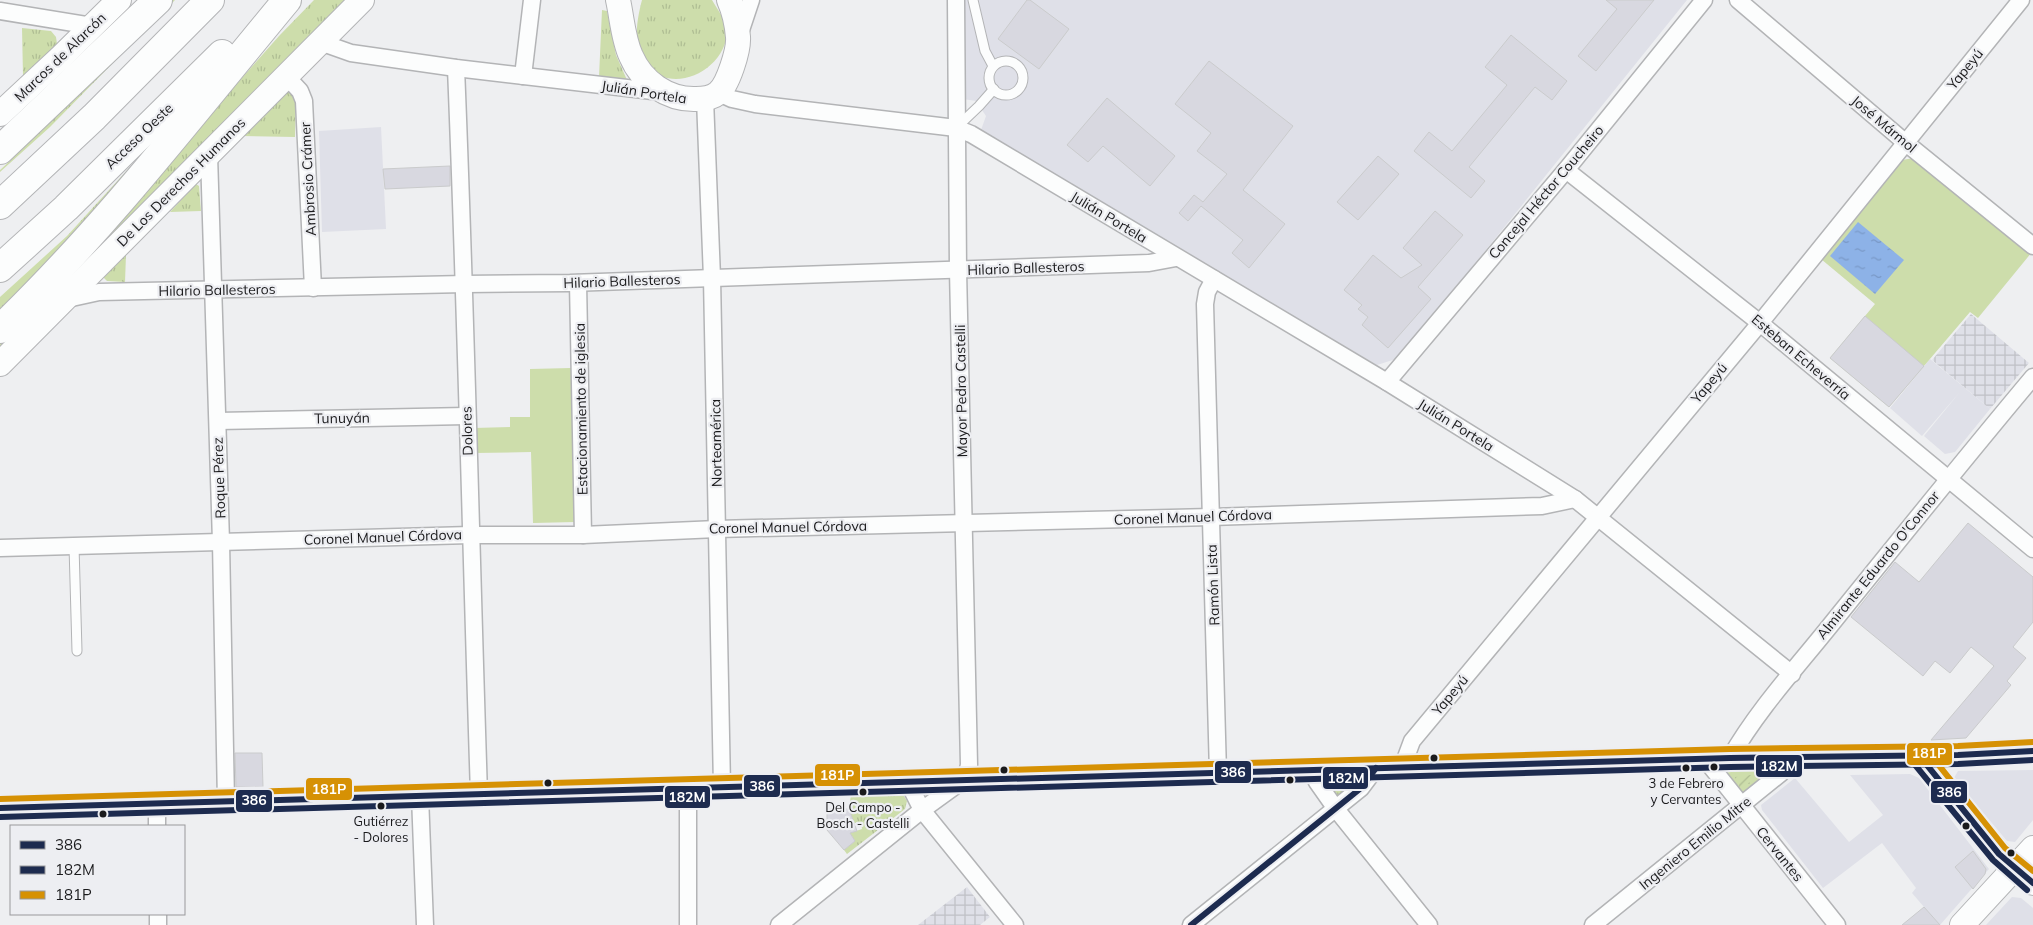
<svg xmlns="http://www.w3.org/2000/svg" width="2033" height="925" viewBox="0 0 2033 925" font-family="Mulish,sans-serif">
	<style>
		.built { fill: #dfe0e8 }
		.industrial { fill: url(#industrial-grid) }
		.grass { fill: url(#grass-tufts) }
		.garden { fill: url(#garden-furrows) }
		.pitch { fill: #cdddab }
		.water { fill: url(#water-ripples) }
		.building { fill: #d8d8e0; stroke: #cacbcc }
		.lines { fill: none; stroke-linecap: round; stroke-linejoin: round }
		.lane-casing { stroke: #b3b4b6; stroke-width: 11 }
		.street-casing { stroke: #b3b4b6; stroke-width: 19 }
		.secondary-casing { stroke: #b3b4b6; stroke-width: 26 }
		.highway-casing { stroke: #b3b4b6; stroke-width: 30 }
		.lane { stroke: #fcfdfd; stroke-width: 9 }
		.street { stroke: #fcfdfd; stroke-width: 16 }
		.secondary { stroke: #fcfdfd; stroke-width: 24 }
		.highway { stroke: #fcfdfd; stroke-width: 28 }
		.bus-1-casing { stroke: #edeef2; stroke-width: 10 }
		.bus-2-casing { stroke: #edeef2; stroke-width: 10 }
		.bus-3-casing { stroke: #edeef2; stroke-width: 10 }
		.bus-1 { stroke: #1d2b4f; stroke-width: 6 }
		.bus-2 { stroke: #1d2b4f; stroke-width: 6 }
		.bus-3 { stroke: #d69104; stroke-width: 6 }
		.bus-dot { fill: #1a1a1c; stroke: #edeef2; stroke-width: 2 }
		.labels { text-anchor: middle; stroke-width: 4.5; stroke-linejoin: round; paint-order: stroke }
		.bus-label { font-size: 13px; fill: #1a1a1c; stroke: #edeef2 }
		.street-label { font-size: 14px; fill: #1a1a1c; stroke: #edeef2 }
		.line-badge { stroke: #edeef2; stroke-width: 2 }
		.badge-label { font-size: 14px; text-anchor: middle; font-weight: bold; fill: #fff }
	</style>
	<defs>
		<pattern id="industrial-grid" width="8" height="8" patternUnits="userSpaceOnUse" patternTransform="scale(1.25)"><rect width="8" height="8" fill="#dfe0e8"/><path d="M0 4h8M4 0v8" fill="none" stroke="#bfc0c6"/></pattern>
		<pattern id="grass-tufts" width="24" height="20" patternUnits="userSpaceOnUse" patternTransform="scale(1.25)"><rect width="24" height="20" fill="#cdddab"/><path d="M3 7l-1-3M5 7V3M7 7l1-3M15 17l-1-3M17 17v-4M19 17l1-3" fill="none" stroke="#afbd93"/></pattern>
		<pattern id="garden-furrows" width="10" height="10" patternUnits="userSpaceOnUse" patternTransform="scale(1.25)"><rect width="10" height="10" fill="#cdddab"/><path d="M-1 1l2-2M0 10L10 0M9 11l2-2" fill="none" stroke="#afbd93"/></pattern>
		<pattern id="water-ripples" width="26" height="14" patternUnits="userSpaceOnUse" patternTransform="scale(1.25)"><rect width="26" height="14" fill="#8db2e7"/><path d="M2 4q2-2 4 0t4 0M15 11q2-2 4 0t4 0" fill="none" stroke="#7998c6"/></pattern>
	</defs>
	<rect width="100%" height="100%" fill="#eeeff1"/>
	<!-- built -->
	<g class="built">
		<polygon points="963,0 1687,0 1399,358 1377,365 1218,272 981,130 986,116 976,101 963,99"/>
		<polygon points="381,127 386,229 322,232 319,131"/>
		<polygon points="1930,359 1990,409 1955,452 1945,454 1924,436 1959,393 1922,436 1890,408"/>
		<polygon points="2033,770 2033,820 2015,842 2007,841 1954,778 1958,771"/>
		<polygon points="1910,774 1919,778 1989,869 1940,925 1902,925 1924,907 1912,893 1916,888 1882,843 1823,888 1762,810 1761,805 1795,778 1849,842 1883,815 1850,775"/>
		<polygon points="2012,897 2021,898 2033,908 2033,925 1986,925"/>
	</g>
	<!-- industrial -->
	<g class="industrial">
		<polygon points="1971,314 2029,363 1990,409 1932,360"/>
		<polygon points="967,887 990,917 980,925 918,925"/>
	</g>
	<!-- grass -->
	<g class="grass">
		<polygon points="167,0 175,0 50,127 0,172 0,170 11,160 7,156"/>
		<polygon points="314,0 351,0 50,295 0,348 0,340 50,295 279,36"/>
		<path d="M642,0H712C717,9 727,21 727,31C727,68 675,96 648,67C645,63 644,57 642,53C641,48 637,43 637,38C636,26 639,11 642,0Z"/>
		<polygon points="602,10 607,11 616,55 627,80 599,77"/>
		<polygon points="22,28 51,31 56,37 57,44 23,76"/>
		<polygon points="285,89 292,93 296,98 295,137 240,136"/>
		<polygon points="130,167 138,176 0,323 0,297 67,236"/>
		<polygon points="196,184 199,186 201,211 170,212"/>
		<polygon points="126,255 125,282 107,281 103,277"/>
		<polygon points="1759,769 1764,775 1764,781 1748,793 1741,793 1722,773"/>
		<polygon points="1349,781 1354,787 1340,798 1333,796 1327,790 1328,782"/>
		<polygon points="902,793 907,801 905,809 847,854 844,850 855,841 850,833 862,829 861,823 854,823 849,809 851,794"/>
	</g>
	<!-- garden -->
	<polygon class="garden" points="1751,775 1752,782 1748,783 1748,788 1739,789 1739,784 1735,784 1735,777"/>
	<!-- pitch -->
	<g class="pitch">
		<polygon points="1920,157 2032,252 1978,318 1970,312 1889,407 1830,358 1875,304 1821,259 1902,160"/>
		<polygon points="571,368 575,522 533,523 531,452 475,453 474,428 510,427 510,417 530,417 530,369"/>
	</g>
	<!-- water -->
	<polygon class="water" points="1858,222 1904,260 1875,294 1830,256"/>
	<!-- building -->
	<g class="building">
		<polygon points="1027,0 1030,0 1069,29 1039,69 998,39"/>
		<polygon points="1606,0 1654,0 1596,71 1578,56 1617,9"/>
		<polygon points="1511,35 1567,81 1552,100 1535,87 1469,167 1485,181 1471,198 1414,151 1429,132 1452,151 1507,85 1485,67"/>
		<polygon points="1209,61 1293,126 1243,190 1285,224 1249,268 1232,253 1243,240 1201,206 1188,221 1179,213 1194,195 1203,202 1227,174 1197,151 1211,133 1175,104"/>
		<polygon points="1107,98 1175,156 1150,186 1103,146 1088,162 1067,145"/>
		<polygon points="1378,156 1399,174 1358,220 1337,202"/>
		<polygon points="450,166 450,186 385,189 383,169"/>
		<polygon points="1435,211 1463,235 1418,287 1431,299 1388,348 1362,325 1368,317 1358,309 1362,305 1344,290 1373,255 1401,278 1422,265 1403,248"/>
		<polygon points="1865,316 1924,366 1889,407 1830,358"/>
		<polygon points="1968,523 2033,577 2033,622 2013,647 2026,658 2007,681 2011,685 1966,738 1931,740 1994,666 1971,647 1950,673 1935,661 1923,676 1851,617 1895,562 1919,582"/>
		<polygon points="235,753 262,753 263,787 236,787"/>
		<polygon points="827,809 849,809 857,831 850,833 855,841 844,850 827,830"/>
		<polygon points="1973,851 1986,869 1985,874 1973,889 1955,867"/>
		<polygon points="1924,907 1940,925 1902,925"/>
	</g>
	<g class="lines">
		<!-- lane casing -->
		<g class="lane-casing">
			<g id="lane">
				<polyline points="973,0 985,51 993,66"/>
				<circle cx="1006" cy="78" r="17"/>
				<polyline points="958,126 979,106 994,89"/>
				<polyline points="74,546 77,651"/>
			</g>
		</g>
		<!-- street casing -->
		<g class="street-casing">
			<g id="street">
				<polyline points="1738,0 1906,143 2033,246"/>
				<polyline points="0,11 92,26"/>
				<polyline points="739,36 751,0"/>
				<polyline points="320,42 351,53 456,68 661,92"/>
				<path d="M456,68C466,310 471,552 479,794"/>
				<polyline points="286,76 300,91 304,101 313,288"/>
				<polyline points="523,76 532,0"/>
				<polyline points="719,93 732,99 755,104 956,128 971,134 1387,382 1575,499 1792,674"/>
				<polyline points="705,99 712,278 722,787"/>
				<polyline points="209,155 221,542 226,802"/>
				<polyline points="1566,170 1760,323 2033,549"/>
				<polyline points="1214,279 1207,292 1205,304 1218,773"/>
				<polyline points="578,283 583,535"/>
				<polyline points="67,299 99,292 465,284 570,283 1149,263 1176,258"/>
				<polyline points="1387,382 1566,170 1704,0"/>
				<polyline points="218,421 466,416"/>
				<polyline points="0,548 470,535 583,535 717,529 1211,517 1542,506 1575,499"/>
				<path d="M1730,758C1758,709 1798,666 1833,622C1899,540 1965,458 2033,377"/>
				<polyline points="1705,759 1837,925"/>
				<polyline points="1402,768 1412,741 1760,323 2021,0"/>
				<polyline points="1311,770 1317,782 1336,809 1429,925"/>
				<polyline points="908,782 922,810 1015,925"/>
				<polyline points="420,796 425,925"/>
				<polyline points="157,804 157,826"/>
				<polyline points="158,914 158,925"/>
				<polyline points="688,925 688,788"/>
				<polyline points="779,925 922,810 962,781 967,773 969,765 958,270 956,0"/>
				<polyline points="1191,925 1361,788 1376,768"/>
				<polyline points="1593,925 1781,773 1792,757"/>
			</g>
		</g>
		<!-- secondary casing -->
		<g class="secondary-casing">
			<g id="secondary">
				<path d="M618,0C622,18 623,39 631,56C642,82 668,100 696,99C704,99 712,98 718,93C728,85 739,50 738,37C737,25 734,11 729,0"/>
				<polyline points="0,114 60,58 119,0"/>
				<polyline points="0,364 362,0"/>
				<polyline points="1918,754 1999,854 2033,883"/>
				<polyline points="0,808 1730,758 1958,755 2033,751"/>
				<polyline points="1962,925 2033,848"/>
			</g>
		</g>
		<!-- highway casing -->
		<g class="highway-casing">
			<g id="highway">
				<polyline points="0,150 158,0"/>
				<polyline points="0,205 94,117 210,0"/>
				<polyline points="0,268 66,208 222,54"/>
				<path d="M0,329C105,228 194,112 287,0"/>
			</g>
		</g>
		<!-- lane -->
		<use href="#lane" class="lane"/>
		<!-- street -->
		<use href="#street" class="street"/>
		<!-- secondary -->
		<use href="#secondary" class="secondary"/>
		<!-- highway -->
		<use href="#highway" class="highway"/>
		<!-- bus-1 casing -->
		<g class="bus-1-casing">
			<g id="bus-1">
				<polyline points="1918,754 1999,854 2033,883"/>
				<polyline points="0,808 1730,758 1958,755 2033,751"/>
				<polyline points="1191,925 1361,788 1376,768"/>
			</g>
		</g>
		<!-- bus-2 casing -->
		<g class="bus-2-casing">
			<g id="bus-2">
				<polyline points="1911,760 1993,860 2027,890"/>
				<polyline points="0,817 1730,767 1958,764 2033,760"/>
			</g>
		</g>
		<!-- bus-3 casing -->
		<g class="bus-3-casing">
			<g id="bus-3">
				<polyline points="1925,748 2005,848 2033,871"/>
				<polyline points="0,799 1730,749 1958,746 2033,742"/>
			</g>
		</g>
		<!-- bus-1 -->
		<use href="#bus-1" class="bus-1"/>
		<!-- bus-2 -->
		<use href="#bus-2" class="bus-2"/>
		<!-- bus-3 -->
		<use href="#bus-3" class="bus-3"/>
	</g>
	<!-- markers -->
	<g class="bus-dot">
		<circle cx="1434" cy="758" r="4.5"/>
		<circle cx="1714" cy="767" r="4.5"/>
		<circle cx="1686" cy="768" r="4.5"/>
		<circle cx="1004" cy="770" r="4.5"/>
		<circle cx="1290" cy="780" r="4.5"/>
		<circle cx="548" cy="783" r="4.5"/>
		<circle cx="863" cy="792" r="4.5"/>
		<circle cx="381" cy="806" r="4.5"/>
		<circle cx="103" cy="814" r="4.5"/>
		<circle cx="1966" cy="826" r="4.5"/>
		<circle cx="2011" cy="853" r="4.5"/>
	</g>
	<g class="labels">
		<!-- bus labels -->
		<g class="bus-label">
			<text x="1686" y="788">3 de Febrero<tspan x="1686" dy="16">y Cervantes</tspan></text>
			<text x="863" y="812">Del Campo -<tspan x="863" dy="16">Bosch - Castelli</tspan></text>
			<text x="381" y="826">Gutiérrez<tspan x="381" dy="16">- Dolores</tspan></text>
		</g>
		<!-- street labels -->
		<g class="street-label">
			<text transform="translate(60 57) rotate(-44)" y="5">Marcos de Alarcón</text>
			<text transform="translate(1965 69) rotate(-51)" y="5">Yapeyú</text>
			<text transform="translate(644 92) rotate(9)" y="5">Julián Portela</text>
			<text transform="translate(1884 124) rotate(40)" y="5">José Mármol</text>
			<text transform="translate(139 136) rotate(-44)" y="5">Acceso Oeste</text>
			<text transform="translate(308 179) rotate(-93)" y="5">Ambrosio Crámer</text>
			<text transform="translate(181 182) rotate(-45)" y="5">De Los Derechos Humanos</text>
			<text transform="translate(1546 192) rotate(-50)" y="5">Concejal Héctor Coucheiro</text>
			<text transform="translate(1109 217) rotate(31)" y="5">Julián Portela</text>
			<text transform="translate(1026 268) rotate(-2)" y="5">Hilario Ballesteros</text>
			<text transform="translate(622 281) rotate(-2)" y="5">Hilario Ballesteros</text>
			<text transform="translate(217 290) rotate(-1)" y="5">Hilario Ballesteros</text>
			<text transform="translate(1801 357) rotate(40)" y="5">Esteban Echeverría</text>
			<text transform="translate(1709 383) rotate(-50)" y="5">Yapeyú</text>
			<text transform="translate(961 391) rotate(-91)" y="5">Mayor Pedro Castelli</text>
			<text transform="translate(581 409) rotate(-91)" y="5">Estacionamiento de iglesia</text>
			<text transform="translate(342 418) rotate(-1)" y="5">Tunuyán</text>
			<text transform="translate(1456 425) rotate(32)" y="5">Julián Portela</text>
			<text transform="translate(467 431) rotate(-92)" y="5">Dolores</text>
			<text transform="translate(716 443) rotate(-91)" y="5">Norteamérica</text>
			<text transform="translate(219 478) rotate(-92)" y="5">Roque Pérez</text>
			<text transform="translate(1193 517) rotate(-2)" y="5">Coronel Manuel Córdova</text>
			<text transform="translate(788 527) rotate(-1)" y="5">Coronel Manuel Córdova</text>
			<text transform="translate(383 537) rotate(-2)" y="5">Coronel Manuel Córdova</text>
			<text transform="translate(1878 565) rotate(-51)" y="5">Almirante Eduardo O'Connor</text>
			<text transform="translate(1213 585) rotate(-92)" y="5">Ramón Lista</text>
			<text transform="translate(1450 695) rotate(-50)" y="5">Yapeyú</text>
			<text transform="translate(1695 843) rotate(-39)" y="5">Ingeniero Emilio Mitre</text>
			<text transform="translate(1780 854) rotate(51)" y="5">Cervantes</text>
		</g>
	</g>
	<g class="line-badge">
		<rect x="1906" y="742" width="47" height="24" rx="5" fill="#d69104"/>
		<rect x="1755" y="754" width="48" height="24" rx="5" fill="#1d2b4f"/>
		<rect x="1214" y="760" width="38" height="24" rx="5" fill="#1d2b4f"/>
		<rect x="814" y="763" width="47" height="24" rx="5" fill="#d69104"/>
		<rect x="1322" y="766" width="47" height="24" rx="5" fill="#1d2b4f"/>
		<rect x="743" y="774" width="38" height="24" rx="5" fill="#1d2b4f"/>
		<rect x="305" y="777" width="48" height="24" rx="5" fill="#d69104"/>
		<rect x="1930" y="780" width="38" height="24" rx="5" fill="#1d2b4f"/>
		<rect x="664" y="785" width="47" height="24" rx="5" fill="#1d2b4f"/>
		<rect x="235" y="789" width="38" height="24" rx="5" fill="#1d2b4f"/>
	</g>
	<g class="badge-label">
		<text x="1929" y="758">181P</text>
		<text x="1779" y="771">182M</text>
		<text x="1233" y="777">386</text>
		<text x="837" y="780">181P</text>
		<text x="1346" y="783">182M</text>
		<text x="762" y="791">386</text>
		<text x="329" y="794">181P</text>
		<text x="1949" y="797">386</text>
		<text x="687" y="802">182M</text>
		<text x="254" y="805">386</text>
	</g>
	<!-- legend -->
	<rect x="10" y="825" width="175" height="90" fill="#edeef2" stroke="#99999c"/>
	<rect x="20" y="841" width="25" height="8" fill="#1d2b4f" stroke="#99999c"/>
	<text x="55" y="850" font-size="15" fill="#1a1a1c">386</text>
	<rect x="20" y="866" width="25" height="8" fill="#1d2b4f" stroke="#99999c"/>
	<text x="55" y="875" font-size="15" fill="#1a1a1c">182M</text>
	<rect x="20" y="891" width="25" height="8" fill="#d69104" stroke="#99999c"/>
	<text x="55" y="900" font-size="15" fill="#1a1a1c">181P</text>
</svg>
